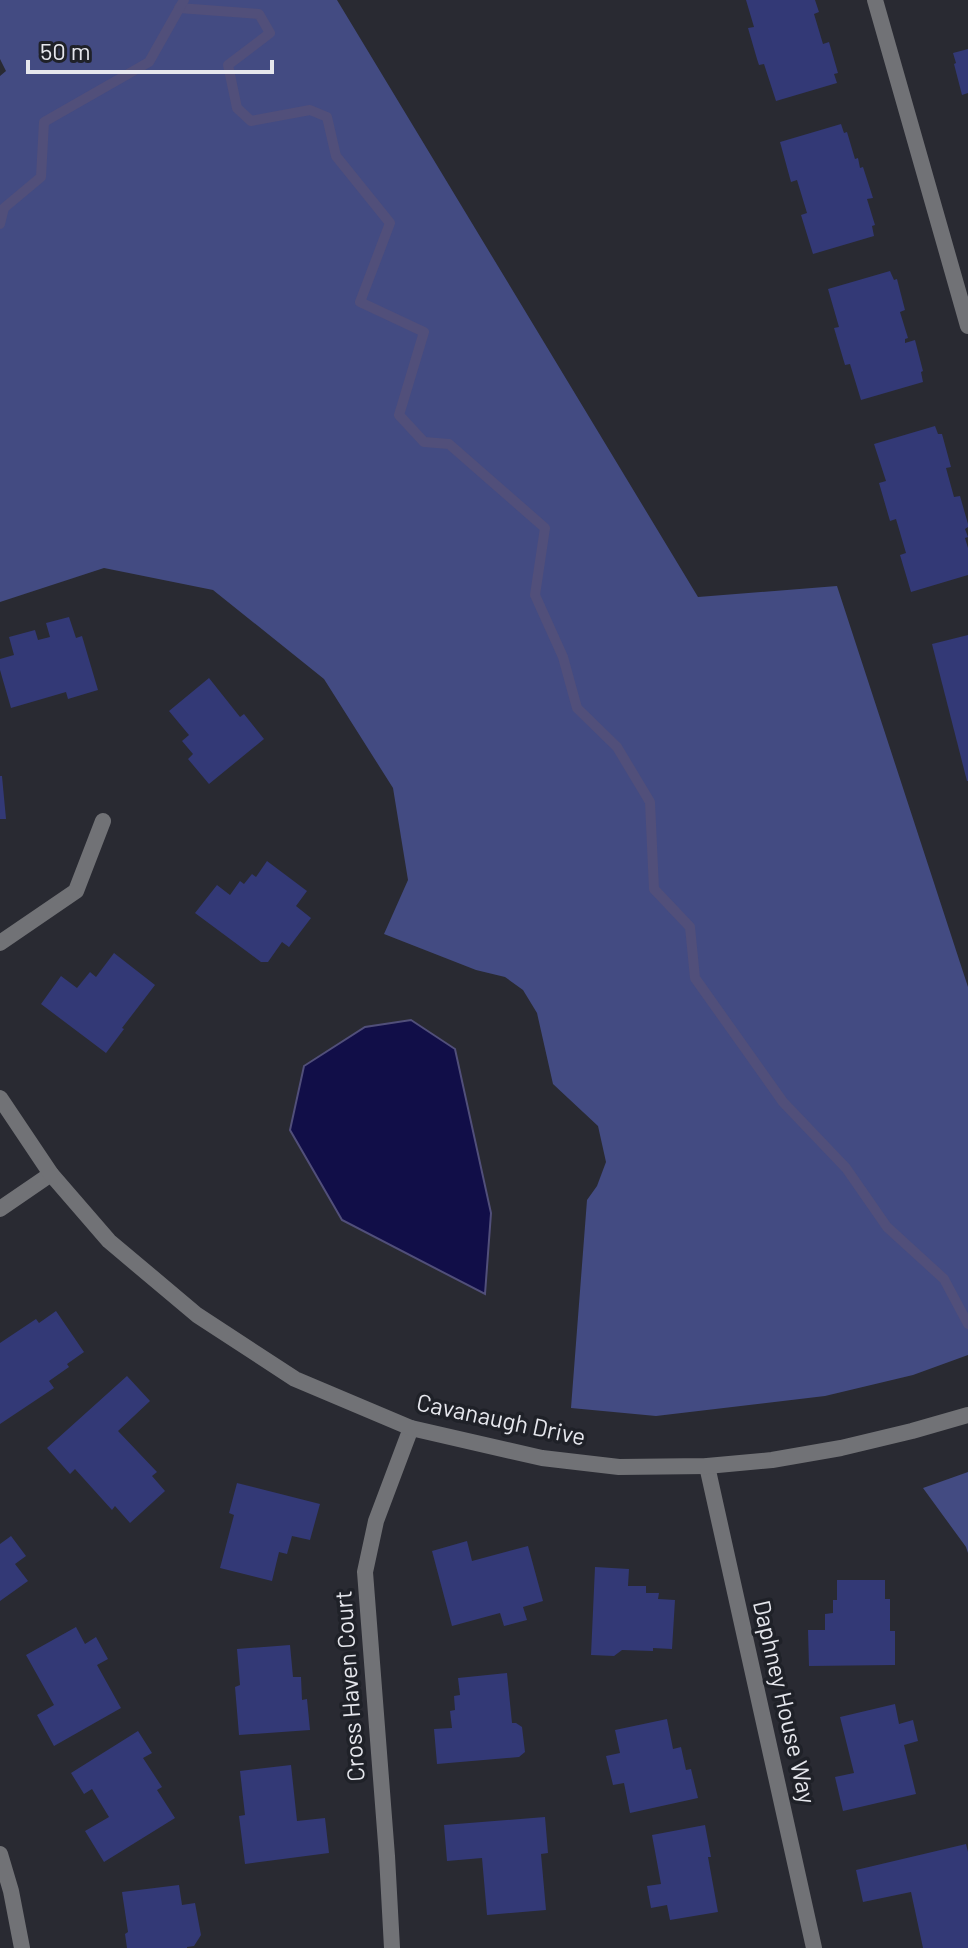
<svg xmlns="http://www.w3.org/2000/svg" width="968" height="1948" viewBox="0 0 968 1948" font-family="Barlow,sans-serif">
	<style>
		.green { fill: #434b82 }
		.water { fill: #110e48; stroke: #514f7a; stroke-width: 2 }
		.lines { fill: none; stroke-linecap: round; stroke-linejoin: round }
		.stream { stroke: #514f7a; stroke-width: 10 }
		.building { fill: #333976 }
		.minor { stroke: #717276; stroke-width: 16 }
		.tertiary { stroke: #717276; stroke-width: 16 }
		.labels { text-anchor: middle; stroke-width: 7; stroke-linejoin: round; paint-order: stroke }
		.street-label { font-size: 24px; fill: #e6e7ed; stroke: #1f2128 }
	</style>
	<rect width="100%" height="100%" fill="#292a32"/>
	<!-- green -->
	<g class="green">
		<polygon points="0,0 337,0 698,597 837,586 968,987 968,1355 913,1375 825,1396 656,1416 571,1408 587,1200 597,1186 606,1162 598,1126 553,1084 537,1013 523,990 505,977 476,970 384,934 408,880 393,788 324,679 213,590 104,568 0,602 0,76 6,71 0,59"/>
		<polygon points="968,1472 968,1553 966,1547 923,1488"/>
	</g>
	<!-- water -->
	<polygon class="water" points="411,1020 455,1049 491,1213 485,1294 342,1220 290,1130 304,1066 365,1027"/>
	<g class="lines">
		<!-- stream -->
		<g class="stream">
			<polyline points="179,8 259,14 270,33 228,65 237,108 251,121 310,110 327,117 336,156 390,223 360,302 424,332 399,415 424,442 449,444 545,528 535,595 563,657 577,708 617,747 650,802 654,889 690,927 695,978 783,1102 846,1168 887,1227 944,1279 968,1324"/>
			<polyline points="0,224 4,208 41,177 44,122 149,62 184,0"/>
		</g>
	</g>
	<!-- building -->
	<g class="building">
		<polygon points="746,0 815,0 819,12 814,14 823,44 829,42 838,73 834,74 837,83 776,101 764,64 759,65 757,59 748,28 754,27"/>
		<polygon points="968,49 968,93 962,95 954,64 956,63 953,53"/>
		<polygon points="841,124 844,133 847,132 855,159 858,158 860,168 863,167 873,198 867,199 875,225 872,226 874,236 813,254 801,215 807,213 797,180 791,182 780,142"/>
		<polygon points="890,271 894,280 897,279 905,310 900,312 908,338 905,339 905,343 915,340 923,371 921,372 923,382 861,400 850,364 845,365 834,328 839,327 828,289"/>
		<polygon points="935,426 938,434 942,434 951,467 946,468 954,497 960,496 968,524 968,527 965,529 968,537 965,538 968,548 968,575 911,592 900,555 906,553 896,519 890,521 879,483 886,481 874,444"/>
		<polygon points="69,617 76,638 82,636 98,690 68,699 66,692 11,708 0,670 0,659 14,655 9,637 35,630 38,640 50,637 46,623"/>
		<polygon points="968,635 968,781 967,781 932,644"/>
		<polygon points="209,678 240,717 244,714 264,739 209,784 188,759 193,754 182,741 189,735 169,711"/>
		<polygon points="0,776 2,776 6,819 0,819"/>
		<polygon points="267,861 307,891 296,906 311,918 289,947 282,942 268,962 261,962 195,913 217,885 230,895 240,881 244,884 252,874 256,877"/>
		<polygon points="114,953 155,985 122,1028 124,1029 106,1053 41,1004 61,976 77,988 90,972 96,977"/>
		<polygon points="56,1311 84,1352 67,1364 69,1367 49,1381 54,1388 0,1424 0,1343 36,1319 39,1323"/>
		<polygon points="127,1376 150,1401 118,1431 157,1472 152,1476 165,1491 130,1523 115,1506 112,1510 75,1469 70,1474 47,1448"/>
		<polygon points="237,1483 320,1504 310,1540 292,1536 287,1554 279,1552 272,1581 220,1568 234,1515 229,1513"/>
		<polygon points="11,1536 26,1556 15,1564 28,1581 0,1601 0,1544"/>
		<polygon points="467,1541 472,1561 528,1546 543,1601 523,1607 527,1620 504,1626 500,1613 452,1626 432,1551"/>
		<polygon points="595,1567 629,1569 628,1586 646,1586 646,1593 659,1593 658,1599 675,1600 672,1649 653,1648 653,1651 622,1650 614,1656 591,1655"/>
		<polygon points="837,1580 885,1580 885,1599 890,1599 890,1631 895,1631 895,1665 809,1666 808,1630 825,1630 825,1614 833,1613 833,1600 837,1600"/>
		<polygon points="76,1627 85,1644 96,1637 108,1659 97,1665 121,1708 54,1746 37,1715 54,1705 26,1655"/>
		<polygon points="290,1645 293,1677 301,1677 302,1700 307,1699 310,1730 239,1735 235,1687 240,1685 237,1649"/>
		<polygon points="507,1673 512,1723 516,1723 522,1727 525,1752 519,1757 437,1764 434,1729 452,1728 450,1711 455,1710 454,1696 460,1695 458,1678"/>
		<polygon points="895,1704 899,1724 913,1720 918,1741 904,1745 916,1794 843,1811 835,1777 854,1773 840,1717"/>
		<polygon points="667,1719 673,1749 681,1747 686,1770 691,1769 698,1798 630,1813 624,1783 613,1785 606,1756 620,1753 615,1730"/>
		<polygon points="138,1731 152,1753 143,1758 162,1787 157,1790 175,1818 104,1862 85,1831 109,1817 92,1789 84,1794 71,1773"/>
		<polygon points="291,1765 297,1821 325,1818 329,1853 245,1864 239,1816 245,1815 240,1771"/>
		<polygon points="545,1817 548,1853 541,1854 546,1910 487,1915 482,1858 447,1861 444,1825"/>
		<polygon points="705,1825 711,1857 708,1857 718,1912 670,1920 667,1905 651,1908 647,1886 661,1884 652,1835"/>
		<polygon points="966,1844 968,1852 968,1948 923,1948 911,1892 863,1902 856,1870"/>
		<polygon points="179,1885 182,1905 195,1903 201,1935 194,1946 187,1947 187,1948 127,1948 125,1934 128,1932 122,1892"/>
	</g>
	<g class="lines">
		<!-- minor -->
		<g class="minor">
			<polyline points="875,0 968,326"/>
			<polyline points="0,943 76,891 103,821"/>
			<polyline points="0,1209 51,1174"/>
			<polyline points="707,1466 814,1948"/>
			<polyline points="0,1854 11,1891 22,1948"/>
			<polyline points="392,1948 387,1856 365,1572 376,1521 411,1428"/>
		</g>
		<!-- tertiary -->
		<polyline class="tertiary" points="0,1098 51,1174 109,1241 197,1315 295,1379 411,1428 542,1458 619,1467 707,1466 772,1460 841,1448 912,1431 968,1415"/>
	</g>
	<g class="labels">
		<!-- street labels -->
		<g class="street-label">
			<text transform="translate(501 1420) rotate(12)" y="8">Cavanaugh Drive</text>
			<text transform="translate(350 1686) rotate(-94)" y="8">Cross Haven Court</text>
			<text transform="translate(784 1702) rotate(77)" y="8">Daphney House Way</text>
		</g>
	</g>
	<!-- scale -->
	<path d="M28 60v12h244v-12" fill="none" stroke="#e6e7ed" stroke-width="4"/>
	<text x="40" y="60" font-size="24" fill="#e6e7ed" stroke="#1f2128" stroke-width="6" paint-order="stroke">50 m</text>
</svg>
